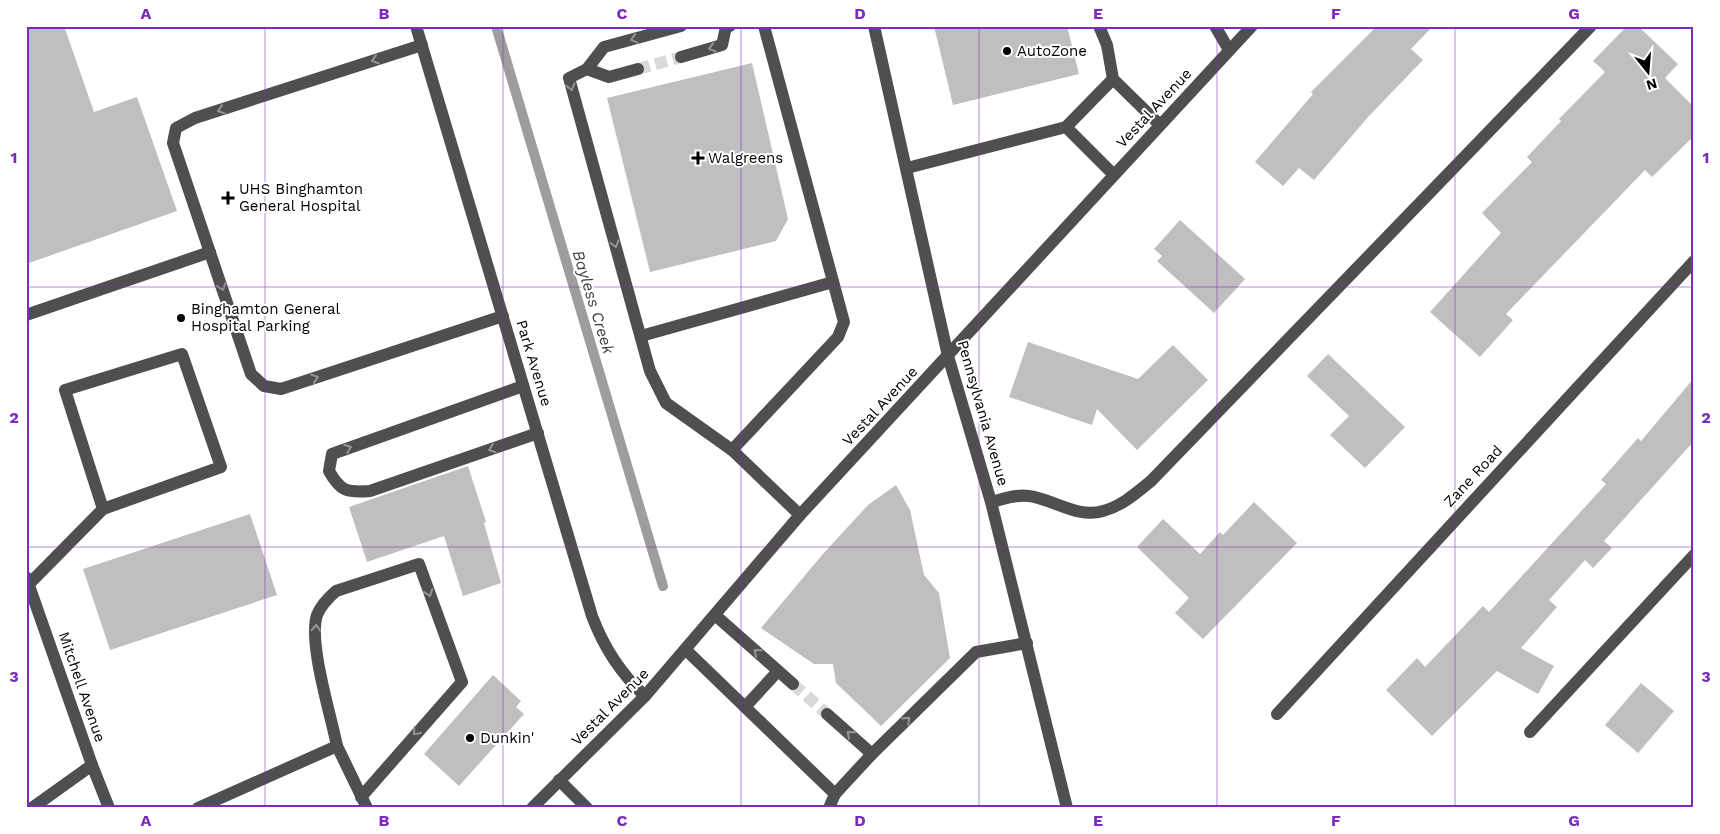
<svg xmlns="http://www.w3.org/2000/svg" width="1720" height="834" viewBox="0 0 1720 834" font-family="'Work Sans',sans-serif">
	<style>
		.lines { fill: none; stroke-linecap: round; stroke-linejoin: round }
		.stream { stroke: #9d9d9d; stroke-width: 10 }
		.building { fill: #bfbfbf }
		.minor-tunnel { stroke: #d9d9d9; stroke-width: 12; stroke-dasharray: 12 6; stroke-linecap: butt }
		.minor { stroke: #4f4f4f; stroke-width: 12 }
		.oneway { stroke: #959595 }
		.grid { fill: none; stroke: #7b2cbf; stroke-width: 1; stroke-opacity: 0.55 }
		.poi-dot { fill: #000; stroke: #fff; stroke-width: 2 }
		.labels { text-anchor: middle; stroke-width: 4; stroke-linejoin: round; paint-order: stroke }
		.poi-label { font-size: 15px; fill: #000; stroke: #fff; text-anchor: start }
		.street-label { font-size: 15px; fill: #000; stroke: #fff }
		.water-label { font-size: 16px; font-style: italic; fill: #3e3e3e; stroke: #fff }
		.neatline { fill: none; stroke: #7b2cbf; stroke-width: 2 }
		.grid-label { font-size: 16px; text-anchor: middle; font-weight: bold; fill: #7b2cbf }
	</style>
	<rect width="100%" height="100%" fill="#fff"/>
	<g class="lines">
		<!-- stream -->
		<polyline class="stream" points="496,26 663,586"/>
	</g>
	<!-- building -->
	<g class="building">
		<polygon points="26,26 64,26 94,112 137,97 177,211 26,264"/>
		<polygon points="934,26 1067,26 1079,74 953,105"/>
		<polygon points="1377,26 1433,26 1411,49 1423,60 1369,116 1314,180 1299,168 1283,186 1255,162 1313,94 1311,92"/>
		<polygon points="1627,26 1638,26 1678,64 1665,78 1694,107 1694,136 1652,177 1645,170 1506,314 1513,320 1480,357 1430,312 1501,233 1482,213 1532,162 1527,157 1561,121 1559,119 1605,72 1593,61"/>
		<polygon points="752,63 788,219 776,241 650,272 607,98"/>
		<polygon points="1180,220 1245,279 1214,313 1157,261 1162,256 1154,249"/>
		<polygon points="1028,342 1138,379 1173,345 1208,380 1137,450 1097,409 1092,425 1009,397"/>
		<polygon points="1328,354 1405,427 1365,468 1330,435 1349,416 1307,376"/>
		<polygon points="1694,378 1694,441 1604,541 1612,548 1593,568 1585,560 1549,600 1557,607 1521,648 1554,666 1538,694 1497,671 1432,736 1386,690 1417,658 1425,667 1483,606 1489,612 1606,484 1601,480 1638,438 1641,441"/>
		<polygon points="468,466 486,522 484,523 501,583 463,596 444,536 367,562 349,507"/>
		<polygon points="896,485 910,510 924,575 939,593 950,658 881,726 836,683 833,664 814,664 761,628 822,555 868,505"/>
		<polygon points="1254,502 1297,543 1203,639 1175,613 1189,598 1137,547 1163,519 1200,554 1220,532 1223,535"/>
		<polygon points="250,514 277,595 110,650 83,569"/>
		<polygon points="493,675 521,701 516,707 524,714 459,786 424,754"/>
		<polygon points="1641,683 1674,711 1638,753 1605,725"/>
	</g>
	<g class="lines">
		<!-- minor-tunnel -->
		<g class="minor-tunnel">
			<polyline points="638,69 681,57"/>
			<polyline points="793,684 827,714"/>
		</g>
		<!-- minor -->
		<g class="minor">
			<path d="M416,26L592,616C604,648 620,673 645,696"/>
			<polyline points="764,26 844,322 838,337 732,450 800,515"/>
			<polyline points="874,26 948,356 991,502 1067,808"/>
			<polyline points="1099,26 1107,45 1113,79 1160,125"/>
			<polyline points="1215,26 1229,50"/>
			<polyline points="422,45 195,118 176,128 173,143 251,374 264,386 281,389 503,316"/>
			<polyline points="681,57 722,45 726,27 730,26"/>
			<polyline points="587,69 604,47 681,26"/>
			<polyline points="638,69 609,77 587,69 569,78 650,371 666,403 732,450"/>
			<polyline points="1066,127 1113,79"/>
			<polyline points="907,168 1066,127 1114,175"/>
			<polyline points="26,315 210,252"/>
			<polyline points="641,336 833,282"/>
			<path d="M523,386L332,454L329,471C340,491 347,493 370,491L538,433"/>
			<path d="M991,502C1004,499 1016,494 1029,496C1053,499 1078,519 1103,511C1122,506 1136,493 1151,481L1591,26"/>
			<polyline points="26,577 92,765 109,808"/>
			<polyline points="29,584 103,509 65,390 182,354 221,467 103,509"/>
			<polyline points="715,615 793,684"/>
			<polyline points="686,650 835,794 872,754 976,652 1027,643"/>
			<polyline points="745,707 778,671"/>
			<polyline points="827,714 872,754"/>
			<polyline points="1277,714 1694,261"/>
			<polyline points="1530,732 1694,555"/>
			<path d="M337,746C331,715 308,643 317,615C321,605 328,598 336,591L419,564L462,682L361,797"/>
			<polyline points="559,780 587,808"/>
			<polyline points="32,808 92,765"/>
			<polyline points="198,808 337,746 367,808"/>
			<polyline points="532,808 645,696 800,515 1252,26"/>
			<polyline points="829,808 835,794"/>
		</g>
	</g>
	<!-- one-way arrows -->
	<defs><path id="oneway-chevron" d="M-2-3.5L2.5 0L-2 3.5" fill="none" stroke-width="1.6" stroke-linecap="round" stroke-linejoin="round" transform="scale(1.25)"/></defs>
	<g class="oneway">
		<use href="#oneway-chevron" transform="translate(634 39) rotate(165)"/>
		<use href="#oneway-chevron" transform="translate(712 48) rotate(164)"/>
		<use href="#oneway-chevron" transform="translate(375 60) rotate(162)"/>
		<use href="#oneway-chevron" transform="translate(571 87) rotate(74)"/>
		<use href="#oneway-chevron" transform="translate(221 110) rotate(162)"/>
		<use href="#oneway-chevron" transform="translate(615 244) rotate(74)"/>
		<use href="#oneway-chevron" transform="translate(222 287) rotate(71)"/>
		<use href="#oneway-chevron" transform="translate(315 378) rotate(-18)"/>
		<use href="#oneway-chevron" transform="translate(348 448) rotate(-20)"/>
		<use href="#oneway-chevron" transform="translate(492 449) rotate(161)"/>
		<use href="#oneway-chevron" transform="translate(429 593) rotate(70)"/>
		<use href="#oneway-chevron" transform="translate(316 628) rotate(-87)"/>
		<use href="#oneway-chevron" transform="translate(757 652) rotate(-139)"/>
		<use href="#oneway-chevron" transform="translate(907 720) rotate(-44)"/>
		<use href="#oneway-chevron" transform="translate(416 732) rotate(131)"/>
		<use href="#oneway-chevron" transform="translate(850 734) rotate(-139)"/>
	</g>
	<!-- grid -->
	<path class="grid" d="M265,26V808M503,26V808M741,26V808M979,26V808M1217,26V808M1455,26V808M26,287H1694M26,547H1694"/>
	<!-- markers -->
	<g class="poi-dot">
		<circle cx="1007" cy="51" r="5"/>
		<path d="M695.5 150.5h5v5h5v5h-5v5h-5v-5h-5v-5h5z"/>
		<path d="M225.5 190.5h5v5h5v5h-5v5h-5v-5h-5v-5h5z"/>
		<circle cx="181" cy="318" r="5"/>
		<circle cx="470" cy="738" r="5"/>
	</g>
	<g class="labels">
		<!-- poi labels -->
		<g class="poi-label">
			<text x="1017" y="56">AutoZone</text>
			<text x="708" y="163">Walgreens</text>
			<text x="239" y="194">UHS Binghamton<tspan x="239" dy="17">General Hospital</tspan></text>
			<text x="191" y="314">Binghamton General<tspan x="191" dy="17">Hospital Parking</tspan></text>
			<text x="480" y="743">Dunkin'</text>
		</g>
		<!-- street labels -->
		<g class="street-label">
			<text transform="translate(1154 108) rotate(-47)" y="5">Vestal Avenue</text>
			<text transform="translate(534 363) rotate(73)" y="5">Park Avenue</text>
			<text transform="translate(880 406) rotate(-47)" y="5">Vestal Avenue</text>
			<text transform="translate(983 413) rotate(74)" y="5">Pennsylvania Avenue</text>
			<text transform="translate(1473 476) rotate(-47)" y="5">Zane Road</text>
			<text transform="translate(82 687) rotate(71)" y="5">Mitchell Avenue</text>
			<text transform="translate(610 707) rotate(-45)" y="5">Vestal Avenue</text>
		</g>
		<!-- water labels -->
		<g class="water-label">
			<text transform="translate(594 302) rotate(73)" y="6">Bayless Creek</text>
		</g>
	</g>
	<!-- border -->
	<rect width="1720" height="834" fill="none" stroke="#ffffff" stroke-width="55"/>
	<!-- north arrow -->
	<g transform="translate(1648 72) rotate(163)" stroke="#ffffff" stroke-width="4" paint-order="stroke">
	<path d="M0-4L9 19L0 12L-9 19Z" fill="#000000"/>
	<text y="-8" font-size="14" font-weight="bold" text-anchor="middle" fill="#000000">N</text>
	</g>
	<rect x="28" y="28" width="1664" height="778" class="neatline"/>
	<g class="grid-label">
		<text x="146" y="19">A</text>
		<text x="384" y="19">B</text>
		<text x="622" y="19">C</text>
		<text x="860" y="19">D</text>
		<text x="1098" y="19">E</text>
		<text x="1336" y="19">F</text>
		<text x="1574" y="19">G</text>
		<text x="14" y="163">1</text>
		<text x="1706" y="163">1</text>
		<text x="14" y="423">2</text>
		<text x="1706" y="423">2</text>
		<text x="14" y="682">3</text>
		<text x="1706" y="682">3</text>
		<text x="146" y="826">A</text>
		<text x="384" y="826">B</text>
		<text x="622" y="826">C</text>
		<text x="860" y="826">D</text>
		<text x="1098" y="826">E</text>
		<text x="1336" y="826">F</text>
		<text x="1574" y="826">G</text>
	</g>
</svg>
